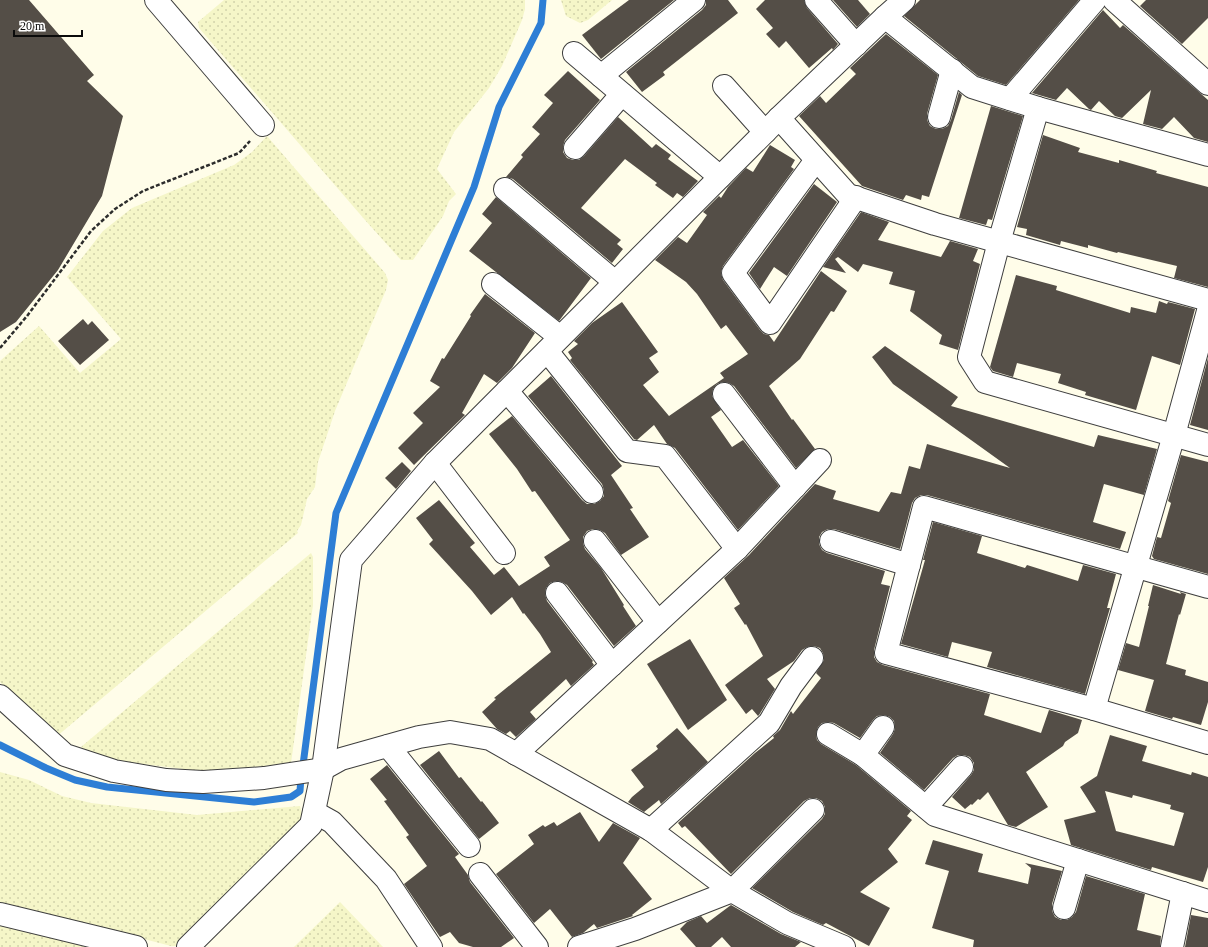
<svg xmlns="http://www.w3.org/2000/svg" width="1208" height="947" viewBox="0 0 1208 947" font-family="'Times New Roman',serif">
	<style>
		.farmland { fill: url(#farmland-dots) }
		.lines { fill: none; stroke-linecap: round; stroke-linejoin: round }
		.stream { stroke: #2d7ed5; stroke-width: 7 }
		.building { fill: #544e47; fill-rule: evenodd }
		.minor-casing { stroke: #3e3e3e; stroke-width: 24 }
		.path { stroke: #2d2d2d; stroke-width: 2.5; stroke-dasharray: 4 2; stroke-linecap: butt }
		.minor { stroke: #fff; stroke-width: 22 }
	</style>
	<defs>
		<pattern id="farmland-dots" width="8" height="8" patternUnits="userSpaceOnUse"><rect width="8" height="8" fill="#f5f6c8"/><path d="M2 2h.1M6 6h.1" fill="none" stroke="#d1d2aa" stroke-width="1.8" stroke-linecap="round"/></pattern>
	</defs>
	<rect width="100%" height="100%" fill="#fffde9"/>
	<!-- farmland -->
	<g class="farmland">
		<polygon points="224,0 525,0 525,9 522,20 502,66 489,88 454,132 437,169 456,194 449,201 443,216 413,260 401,260 365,220 199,28 198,22"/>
		<polygon points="561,0 612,0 588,20 580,23 566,16"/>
		<polygon points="267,136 385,273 388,280 386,290 335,411 318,462 315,487 307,499 301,525 297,531 298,533 56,737 0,682 0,361 39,326 80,373 121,339 67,277 103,231 132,208 234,165 252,152"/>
		<polygon points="311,553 313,557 313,605 291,763 208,772 127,762 91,755 81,747"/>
		<polygon points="0,772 29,780 62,796 91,803 197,815 300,806 302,814 297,827 177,946 171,946 0,902"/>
		<polygon points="340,902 383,947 294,947"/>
		<polygon points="0,922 96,947 0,947"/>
	</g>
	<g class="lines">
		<!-- stream -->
		<g class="stream">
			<polyline points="0,745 46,768 75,780 107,787 254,802 291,797 300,791 301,777"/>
			<polyline points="303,765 336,513 474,187 499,107 541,23 543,0"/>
		</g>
	</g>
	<!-- building -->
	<g class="building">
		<polygon points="0,0 29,0 94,75 87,81 123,116 102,196 58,270 16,322 0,332"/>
		<polygon points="629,0 674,0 601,59 582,35"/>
		<polygon points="706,0 728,0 738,13 663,72 665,75 642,92 626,72 702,10 706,5"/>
		<polygon points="765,0 804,0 807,8 838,44 833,50 832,48 809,68 786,41 779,48 766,34 773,28 756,9"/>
		<polygon points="833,0 858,0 870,14 857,27"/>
		<polygon points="920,0 1079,0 1006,85 978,76 904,16"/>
		<polygon points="1146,0 1208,0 1208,18 1182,44 1140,6"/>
		<polygon points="1103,10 1120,28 1123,25 1208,100 1208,142 1194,138 1174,117 1162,129 1143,124 1151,90 1122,118 1115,116 1099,101 1091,110 1089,109 1067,88 1056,100 1032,93"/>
		<polygon points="886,34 938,75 927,114 927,120 930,126 936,129 942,129 948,126 951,120 959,92 962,95 929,197 922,195 921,200 906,195 903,200 862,186 799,116 820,96 826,103 856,74 850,68"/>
		<polygon points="568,71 600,100 565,140 563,146 563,152 567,158 573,160 579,160 584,156 618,117 652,148 656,144 671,155 668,159 698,181 683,197 677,193 673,198 655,185 657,183 625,159 581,208 621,240 617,244 623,249 612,263 513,179 506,177 523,157 521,155 540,134 532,127 553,103 544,95"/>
		<polygon points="991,106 1023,116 992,220 988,219 986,225 959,218"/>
		<polygon points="1043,135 1080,148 1078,152 1119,163 1119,160 1157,171 1156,173 1208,187 1208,287 1174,278 1177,266 1118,252 1117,253 1088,245 1088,248 1061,241 1060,245 1026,235 1027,229 1017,227"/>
		<polygon points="770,145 795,160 791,167 794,169 723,266 721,273 723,280 760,330 764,334 769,335 774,342 821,271 847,291 834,312 831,311 800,359 769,386 792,420 793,419 815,449 796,468 734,386 729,383 723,382 717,384 713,389 712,396 721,410 711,417 732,447 743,440 779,486 738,530 675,448 667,444 654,425 637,440 634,439 570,360 572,358 568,352 578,344 574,341 592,323 622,302 658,352 649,358 659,372 643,385 669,416 724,378 720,373 748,354 726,325 721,329 697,294 686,282 655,260 678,237 687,243 707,215 703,212 719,196 721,198 728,187 746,168 753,172"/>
		<polygon points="814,184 837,202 787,276 774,267 760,289 749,273"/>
		<polygon points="496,197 591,278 559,321 469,251 492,223 482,214"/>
		<polygon points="861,212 889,222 878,240 941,257 950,241 978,249 973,261 980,264 958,350 939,344 942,335 910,311 915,291 889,284 893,272 863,264 858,272 838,257 835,259 846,273 823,267"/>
		<polygon points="1016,275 1057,286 1056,290 1130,313 1131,307 1156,313 1159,301 1167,304 1168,302 1195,309 1180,365 1152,356 1136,410 1085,395 1086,392 1058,383 1061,374 1017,363 1013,377 993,371 990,367"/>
		<polygon points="485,294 535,333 512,368 497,383 484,374 462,413 465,415 414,465 398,448 423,423 413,413 440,387 430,381 442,358 444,359 471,316 470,315"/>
		<polygon points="83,319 88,325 92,321 109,340 80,365 58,341"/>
		<polygon points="885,346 958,397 951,406 1094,447 1098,435 1157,449 1144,495 1104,484 1093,522 1126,532 1120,549 927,495 921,495 915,498 912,503 900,549 834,529 828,529 822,532 819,537 819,544 822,550 827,553 885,571 881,584 890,586 874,650 874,657 877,662 883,665 990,694 984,715 1041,733 1049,710 1082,720 1078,733 1065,742 1063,746 1026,772 1048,807 1016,827 1008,825 988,792 980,800 978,799 972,805 971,804 965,809 952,797 971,775 974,770 974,763 970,757 964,755 958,755 953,758 924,790 880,753 893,734 895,729 894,721 890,717 884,715 877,716 873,720 860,738 834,723 829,722 822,723 818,727 816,734 817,740 821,744 856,765 911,811 907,816 912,820 888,849 898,862 860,892 890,908 869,946 826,923 823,925 793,912 752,888 822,819 825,814 825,807 822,801 816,798 810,798 804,801 731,874 685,826 682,828 678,823 755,753 774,738 773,736 780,730 791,711 793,714 821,678 816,673 824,660 823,653 820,648 814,646 807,647 802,650 794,661 767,679 775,689 759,715 758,716 752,709 746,714 725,685 763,656 746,624 745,625 734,608 740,604 724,578 749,555 815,484 836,491 833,499 879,512 891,492 901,494 909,466 920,469 927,444 1010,468 893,384 872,357"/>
		<polygon points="1208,358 1208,430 1190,425"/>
		<polygon points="551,376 622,466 611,475 633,508 630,509 649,537 621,555 605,533 600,530 593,529 587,531 583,537 583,543 585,549 601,568 624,605 623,606 636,626 614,646 567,585 562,582 556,581 550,583 546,588 545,594 547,601 593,661 592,662 594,665 571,686 566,679 530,712 536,719 516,737 510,731 506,734 497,729 482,712 496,699 494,698 551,652 540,634 524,613 523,614 512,597 491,615 472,591 429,544 433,540 416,518 439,500 475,543 470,547 494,575 504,567 519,586 550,566 544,557 570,540 535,491 532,492 517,469 489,434 512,416 582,500 587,504 594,504 600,501 604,496 604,490 602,484 528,396"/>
		<polygon points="1181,455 1208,462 1208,574 1154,559 1152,556 1157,537 1161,538 1171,503 1168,501"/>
		<polygon points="402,462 411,471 396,489 385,478"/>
		<polygon points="933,522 982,536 977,553 1025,568 1027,565 1078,581 1083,565 1116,574 1107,608 1110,608 1085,694 987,667 992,652 952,642 948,657 901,644 925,560 923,560"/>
		<polygon points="1153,585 1181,594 1180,592 1186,594 1180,615 1179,614 1166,664 1186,670 1185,675 1208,682 1208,702 1201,725 1173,717 1172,719 1145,711 1154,680 1118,670 1126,643 1139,647 1149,606 1148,606"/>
		<polygon points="690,639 727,700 688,730 647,664"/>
		<polygon points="677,728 708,762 661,804 659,800 644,812 628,802 632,797 644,787 631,770 658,749 656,746"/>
		<path d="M1110,735L1147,746L1142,761L1191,775L1192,772L1208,777V867L1203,882L1152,867L1151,870L1071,845L1064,820L1096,812L1080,787L1097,776ZM1105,791L1132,798L1133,795L1171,805L1170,809L1184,813L1174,846L1116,831Z"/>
		<polygon points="439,751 459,778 461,777 481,802 482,801 499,823 479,839 420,765"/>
		<polygon points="387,765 459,854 455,857 468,875 470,882 514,938 501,947 473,947 459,943 450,932 440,937 404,884 427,866 406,837 409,835 384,801 387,800 370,779"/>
		<polygon points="580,812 599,842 613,823 640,838 623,863 652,899 632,915 633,916 597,928 594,924 583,933 572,937 550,909 534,923 496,874 534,844 528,835 543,825 545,827 554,822 557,826"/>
		<polygon points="933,840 983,854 978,872 1028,884 1031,868 1025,863 1062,871 1052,904 1052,911 1055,917 1061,920 1067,920 1072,917 1076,912 1086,876 1145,894 1137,930 1161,936 1160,947 973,947 974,940 932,928 949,871 925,864"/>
		<polygon points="731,905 781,934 801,942 795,947 731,947 722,937 711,947 696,947 680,929 687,922 701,916 707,923"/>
		<polygon points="1191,915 1208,918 1208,947 1185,947"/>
	</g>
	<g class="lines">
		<!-- minor casing -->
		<g class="minor-casing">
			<g id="minor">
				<polyline points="156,0 263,125"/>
				<polyline points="816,0 856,45"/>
				<polyline points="1114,0 1208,84"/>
				<polyline points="885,17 972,87 1038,108 1208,155"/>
				<polyline points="574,53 720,177"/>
				<polyline points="601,76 694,0"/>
				<polyline points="724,86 765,132"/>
				<polyline points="1010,99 1095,0"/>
				<polyline points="1038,108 999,242 969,357 985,382 1208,445"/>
				<polyline points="939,117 952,70"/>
				<polyline points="779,118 848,195 935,224 1208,300"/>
				<polyline points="575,148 622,94"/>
				<polyline points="816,160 733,273 770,323 856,197"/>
				<polyline points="505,189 615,282"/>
				<polyline points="493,284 560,337"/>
				<polyline points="547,351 627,451 665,456 737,549"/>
				<polyline points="507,391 592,492"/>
				<polyline points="724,394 795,487"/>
				<polyline points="435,463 504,553"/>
				<polyline points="595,541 658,622"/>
				<polyline points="831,541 909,565"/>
				<polyline points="1208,587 924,507 886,653 1094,709 1208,743"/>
				<polyline points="557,593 612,665"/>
				<polyline points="0,696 65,755 114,771 166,780 203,782 264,778 323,769 341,759 419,737 450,732 490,739 651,830 732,891 787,923 844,947"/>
				<polyline points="1094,709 1174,435 1208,311"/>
				<polyline points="828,734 863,755 935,815 1208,901"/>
				<polyline points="388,746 469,846"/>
				<polyline points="516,754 737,549 820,460"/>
				<polyline points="863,755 883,727"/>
				<polyline points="926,807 962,767"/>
				<polyline points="314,812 332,822 386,879 431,947"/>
				<polyline points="651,830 769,723 791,686 812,658"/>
				<polyline points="480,874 537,947"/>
				<polyline points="1064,908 1078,860"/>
				<polyline points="0,914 136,947"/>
				<polyline points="188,947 311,825 323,769 351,560 435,463 779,118 885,17 904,0"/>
				<polyline points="579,947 635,929 732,891 813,810"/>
				<polyline points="1172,947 1183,893"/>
			</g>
		</g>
		<!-- path -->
		<polyline class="path" points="0,348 27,316 91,231 115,209 143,191 239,153 250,141"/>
		<!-- minor -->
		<use href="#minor" class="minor"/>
	</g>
	<!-- scale -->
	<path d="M14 30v6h68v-6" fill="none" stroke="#0b0b0b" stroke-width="2"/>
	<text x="20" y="30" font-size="12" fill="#0b0b0b" stroke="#ffffff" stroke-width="3" paint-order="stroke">20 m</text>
</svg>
